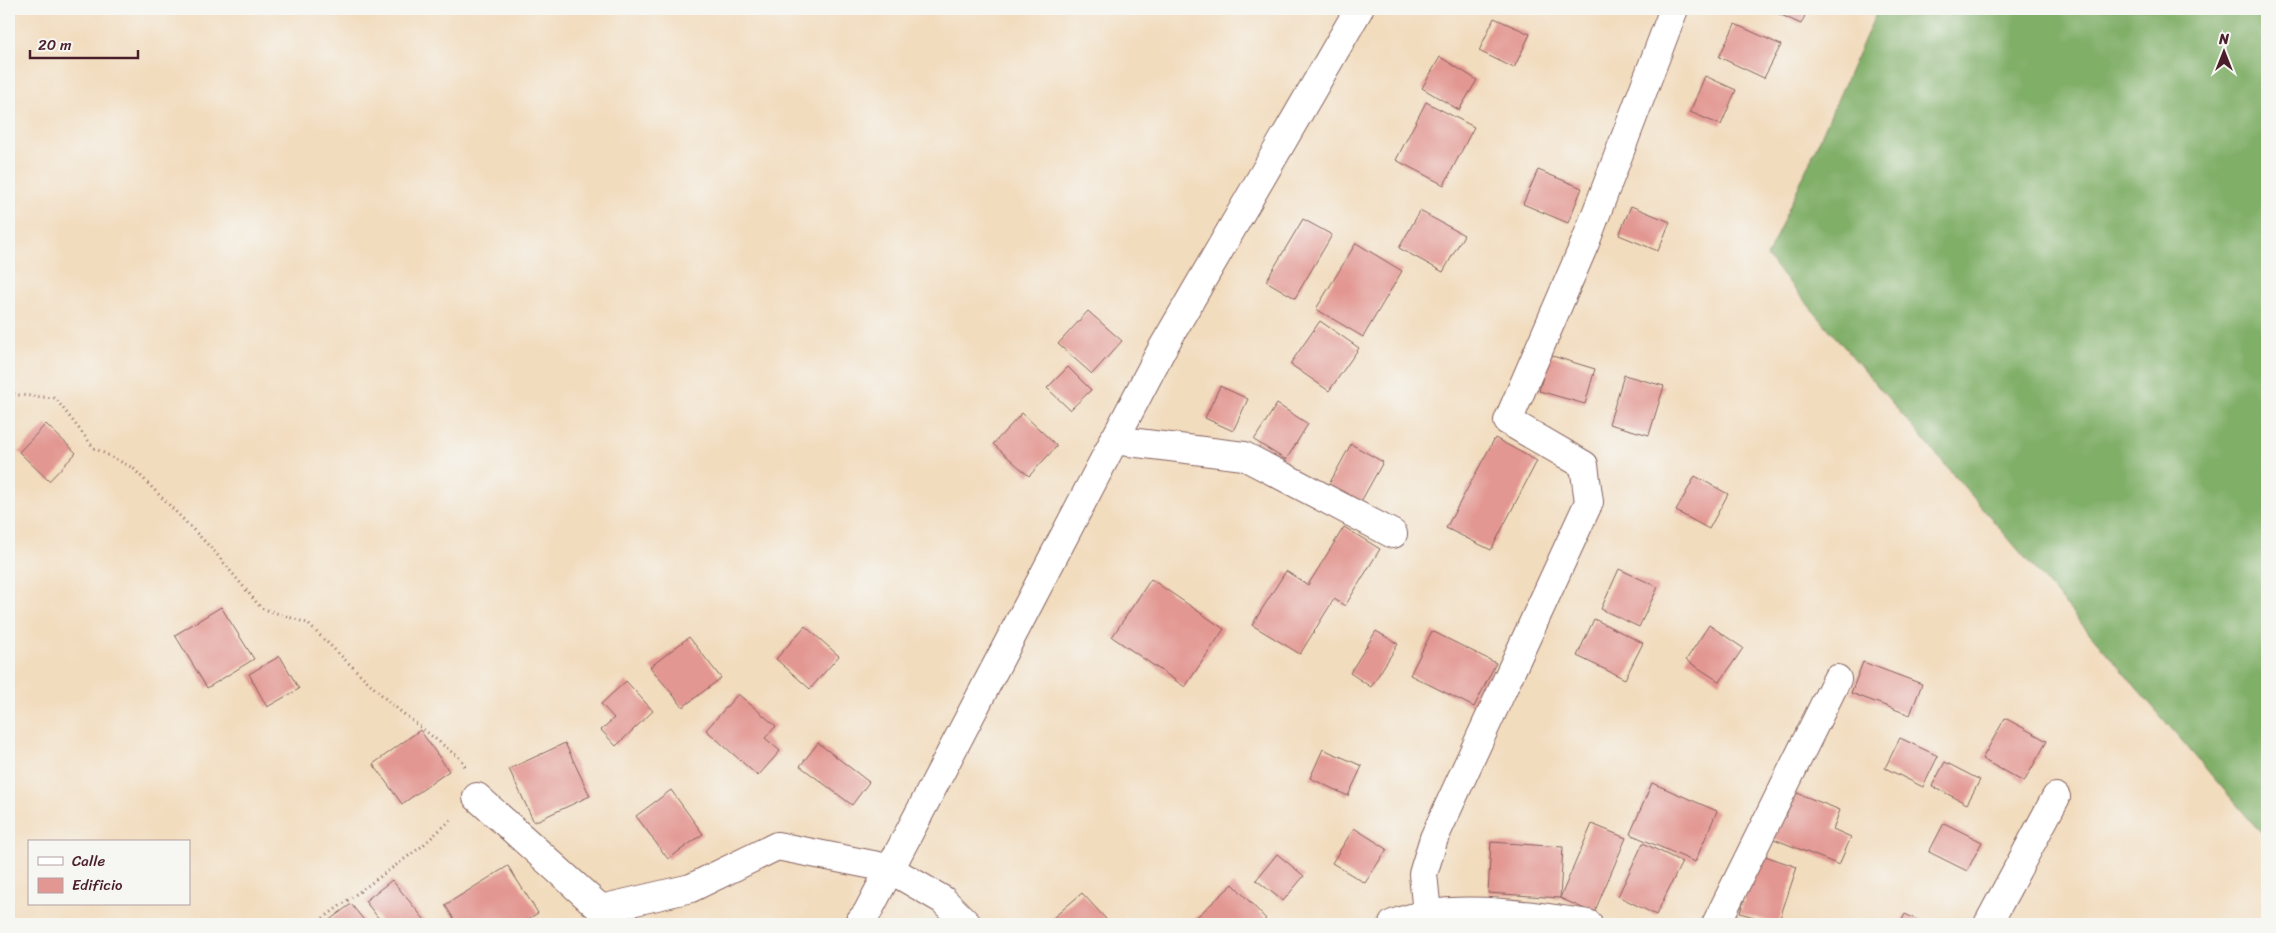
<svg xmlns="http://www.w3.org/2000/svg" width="2276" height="933" viewBox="0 0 2276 933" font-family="Sriracha,sans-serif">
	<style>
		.forest { fill: #80af68; stroke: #65674a }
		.building { fill: #e39792 }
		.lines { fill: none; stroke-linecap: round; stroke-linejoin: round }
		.street-casing { stroke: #85615e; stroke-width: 30 }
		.secondary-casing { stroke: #85615e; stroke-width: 30 }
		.path { stroke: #85615e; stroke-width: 3; stroke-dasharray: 1 4; stroke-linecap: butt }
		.street { stroke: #fff; stroke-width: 28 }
		.secondary { stroke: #fff; stroke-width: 28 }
	</style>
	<rect width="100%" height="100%" fill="#f6f6f2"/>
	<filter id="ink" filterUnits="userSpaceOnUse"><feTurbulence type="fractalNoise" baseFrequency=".02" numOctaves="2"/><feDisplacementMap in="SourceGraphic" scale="10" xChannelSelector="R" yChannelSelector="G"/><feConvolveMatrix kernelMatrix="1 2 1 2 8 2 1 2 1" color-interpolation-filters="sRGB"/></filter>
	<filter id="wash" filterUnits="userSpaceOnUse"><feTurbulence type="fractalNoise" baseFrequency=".0096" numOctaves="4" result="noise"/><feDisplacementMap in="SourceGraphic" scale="20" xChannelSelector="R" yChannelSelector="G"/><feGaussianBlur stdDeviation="1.12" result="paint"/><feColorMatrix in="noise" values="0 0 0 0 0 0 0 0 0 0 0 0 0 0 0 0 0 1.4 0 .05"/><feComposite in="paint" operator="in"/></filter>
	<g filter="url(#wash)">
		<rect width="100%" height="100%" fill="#f2dcbe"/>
		<!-- forest -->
		<polygon class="forest" points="1878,9 2267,9 2267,840 1767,257"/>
		<g id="blocks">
			<!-- building -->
			<g class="building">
				<polygon points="1768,9 1808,9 1801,24"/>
				<polygon points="1494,18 1530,34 1514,68 1479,51"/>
				<polygon points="1735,24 1781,45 1764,78 1719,57"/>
				<polygon points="1440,57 1477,80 1459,110 1422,88"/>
				<polygon points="1705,76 1736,90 1721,125 1690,112"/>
				<polygon points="1426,102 1474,127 1444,185 1396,160"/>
				<polygon points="1538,170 1582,188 1568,223 1523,204"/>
				<polygon points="1631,206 1670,222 1658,251 1619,235"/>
				<polygon points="1420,211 1464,235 1443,272 1399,248"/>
				<polygon points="1303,219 1332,235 1295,298 1266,281"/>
				<polygon points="1356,243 1402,271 1363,337 1316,309"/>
				<polygon points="1088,311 1122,341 1092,374 1058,344"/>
				<polygon points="1320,321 1359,348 1329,391 1290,364"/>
				<polygon points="1549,355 1595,369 1585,404 1539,391"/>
				<polygon points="1068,367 1091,390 1070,410 1047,388"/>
				<polygon points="1624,375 1664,386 1649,435 1609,424"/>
				<polygon points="1220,386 1248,399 1233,431 1205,418"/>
				<polygon points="1277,404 1308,424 1286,460 1254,440"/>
				<polygon points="1022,413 1057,446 1029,476 993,444"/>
				<polygon points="46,424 76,453 49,481 19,452"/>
				<polygon points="1495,438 1537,461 1491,550 1446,528"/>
				<polygon points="1351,444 1383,462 1359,505 1327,488"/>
				<polygon points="1695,476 1728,494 1709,529 1676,511"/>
				<polygon points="1344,527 1380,549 1345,606 1334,599 1300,654 1252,625 1286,571 1308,585"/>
				<polygon points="1619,569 1658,587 1639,627 1601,609"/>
				<polygon points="1151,579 1224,629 1185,687 1112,637"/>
				<polygon points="221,607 254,659 207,688 175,635"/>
				<polygon points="1594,619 1643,643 1625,679 1577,656"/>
				<polygon points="1709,625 1743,648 1720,682 1686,660"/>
				<polygon points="805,626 839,656 810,689 776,659"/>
				<polygon points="1376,631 1398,644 1371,687 1350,673"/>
				<polygon points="1432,631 1496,663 1474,707 1410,675"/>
				<polygon points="689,637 721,678 683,707 650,667"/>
				<polygon points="280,656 299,689 267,707 249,674"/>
				<polygon points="1863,662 1922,684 1910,715 1851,693"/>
				<polygon points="626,681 653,711 616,746 601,730 614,718 601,704"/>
				<polygon points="738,694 776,726 765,738 780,751 758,776 706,730"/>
				<polygon points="2005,718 2047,741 2024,782 1982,759"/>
				<polygon points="420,730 449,771 402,804 373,764"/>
				<polygon points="1900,738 1938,756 1923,787 1885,768"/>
				<polygon points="565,743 590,796 534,822 509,769"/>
				<polygon points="818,743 869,782 852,805 800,766"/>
				<polygon points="1323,749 1362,766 1348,796 1310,778"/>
				<polygon points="1945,762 1980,780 1967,804 1932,786"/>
				<polygon points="1652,783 1717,811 1695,862 1630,834"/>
				<polygon points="671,790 703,834 668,859 636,816"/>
				<polygon points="1792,791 1840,810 1833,829 1851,837 1839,865 1774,839"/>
				<polygon points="1944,823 1982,842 1967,871 1929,852"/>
				<polygon points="1592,824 1626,838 1594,913 1560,898"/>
				<polygon points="1354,828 1387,849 1365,883 1332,863"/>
				<polygon points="1491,842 1563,847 1560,898 1488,893"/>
				<polygon points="1643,843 1682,862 1656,915 1618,896"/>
				<polygon points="1277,854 1304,876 1283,901 1256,880"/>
				<polygon points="1759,854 1797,867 1778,924 1740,913"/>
				<polygon points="508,866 538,913 520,924 457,924 445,905"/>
				<polygon points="392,880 428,924 383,924 365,901"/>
				<polygon points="1233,884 1266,919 1260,924 1189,924"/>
				<polygon points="1082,893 1106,919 1099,924 1058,924 1053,918"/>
				<polygon points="351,904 367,924 324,924"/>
				<polygon points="2267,912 2267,924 2263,924"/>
				<polygon points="1905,914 1926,924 1900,924"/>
			</g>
		</g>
	</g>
	<g filter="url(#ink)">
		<use href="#blocks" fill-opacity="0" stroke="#85615e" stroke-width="1"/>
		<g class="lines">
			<!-- street casing -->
			<g class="street-casing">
				<g id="street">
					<polyline points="1113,440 1244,456 1393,534"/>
					<polyline points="477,797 601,909 691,888 777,846 888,868 943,900 967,924"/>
					<polyline points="1427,913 1423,874 1434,838 1589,502 1584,465 1508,421 1585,243 1674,9"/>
					<path d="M1393,924C1448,901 1529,915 1588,924"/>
					<polyline points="1716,924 1837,679"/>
					<polyline points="1988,924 2056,797"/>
				</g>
			</g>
			<!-- secondary casing -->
			<g class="secondary-casing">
				<polyline id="secondary" points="858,924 867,913 1162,349 1359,9"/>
			</g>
			<!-- path -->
			<g class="path">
				<polyline points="9,392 18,395 55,398 94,448 133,468 214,551 261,608 307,623 390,703 462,760 465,767"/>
				<polyline points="315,924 421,847 453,818"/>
			</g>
			<!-- street -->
			<use href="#street" class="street"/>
			<!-- secondary -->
			<use href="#secondary" class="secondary"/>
		</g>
	</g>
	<!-- margin -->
	<rect width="2276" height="933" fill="none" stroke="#f6f6f2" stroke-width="30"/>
	<!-- legend -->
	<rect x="28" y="840" width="162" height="65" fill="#f6f6f2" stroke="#b1a0a2"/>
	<rect x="38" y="857" width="25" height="8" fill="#ffffff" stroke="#b1a0a2"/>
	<text x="72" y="866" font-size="15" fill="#4a1f2b">Calle</text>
	<rect x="38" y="878" width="25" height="15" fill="#e39792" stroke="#b1a0a2"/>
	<text x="72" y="890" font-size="15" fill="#4a1f2b">Edificio</text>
	<!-- north arrow -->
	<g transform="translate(2224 52)" stroke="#f6f6f2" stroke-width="4" paint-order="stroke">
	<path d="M0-4L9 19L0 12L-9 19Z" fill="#4a1f2b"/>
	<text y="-8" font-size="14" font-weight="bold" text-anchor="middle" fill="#4a1f2b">N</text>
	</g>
	<!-- scale -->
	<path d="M30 50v8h108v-8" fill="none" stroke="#4a1f2b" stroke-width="2.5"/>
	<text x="38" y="50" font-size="15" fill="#4a1f2b" stroke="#f6f6f2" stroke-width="4" paint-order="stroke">20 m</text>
</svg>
